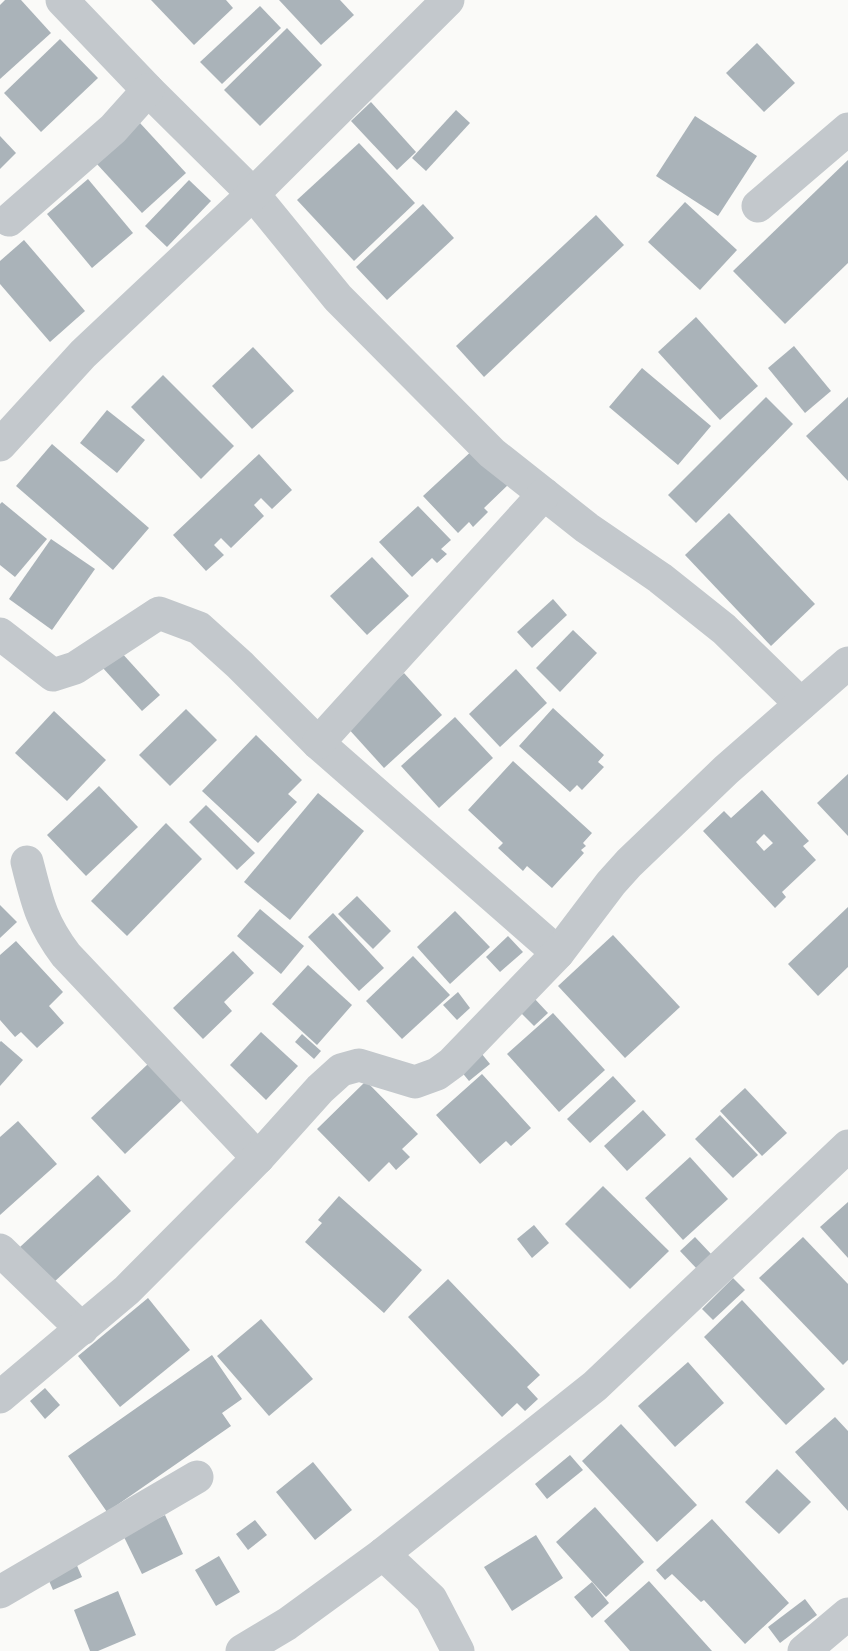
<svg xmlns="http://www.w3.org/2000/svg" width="848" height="1651" viewBox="0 0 848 1651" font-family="'Fira Sans',sans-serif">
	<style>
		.building { fill: #aab3b9; fill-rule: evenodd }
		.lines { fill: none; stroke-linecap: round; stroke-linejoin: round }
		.minor { stroke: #c3c8cc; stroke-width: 33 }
	</style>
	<rect width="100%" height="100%" fill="#fafaf8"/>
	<!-- building -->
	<g class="building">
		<polygon points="5,0 21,0 51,33 0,79 0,5"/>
		<polygon points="151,0 226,0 233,8 194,45"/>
		<polygon points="279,0 340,0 354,15 321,45"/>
		<polygon points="260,6 281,28 222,84 200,62"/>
		<polygon points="287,28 322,65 260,126 224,90"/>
		<polygon points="60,39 98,78 41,132 4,93"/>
		<polygon points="757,43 795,83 764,112 726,73"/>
		<polygon points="371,102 416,152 397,170 351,121"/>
		<polygon points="456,110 470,123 426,171 412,158"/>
		<polygon points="695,116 757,156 718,216 656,176"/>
		<polygon points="140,123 186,173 142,213 96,163"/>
		<polygon points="0,136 16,153 0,169"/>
		<polygon points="359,143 415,203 354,261 297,200"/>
		<polygon points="848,160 848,263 785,324 733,271"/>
		<polygon points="88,179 133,233 92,268 47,214"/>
		<polygon points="189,180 211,201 167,247 145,226"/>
		<polygon points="685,202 737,250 700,290 648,242"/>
		<polygon points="423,204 454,238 387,300 356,267"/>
		<polygon points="596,215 624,245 484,377 456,346"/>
		<polygon points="24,240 85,311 50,342 0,284 0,261"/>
		<polygon points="696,317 758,386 720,420 658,352"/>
		<polygon points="794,346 831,391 805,413 768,368"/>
		<polygon points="253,347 294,391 252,429 212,386"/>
		<polygon points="642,368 711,426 678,465 609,407"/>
		<polygon points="163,375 234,446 201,479 131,407"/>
		<polygon points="766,397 793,424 696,523 668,495"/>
		<polygon points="848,397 848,481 806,436"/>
		<polygon points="107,410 145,440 117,473 80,443"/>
		<polygon points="52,444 149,528 113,570 16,486"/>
		<polygon points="476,447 510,483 484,508 488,512 473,527 469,522 458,533 423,496"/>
		<polygon points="259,454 292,490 272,509 261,498 254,505 264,516 231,548 221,538 214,545 224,555 206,571 173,535"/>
		<polygon points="2,502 47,539 15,577 0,565 0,504"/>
		<polygon points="418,506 451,540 441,549 447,554 437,563 432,558 412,577 379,542"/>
		<polygon points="729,513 815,604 771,646 685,555"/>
		<polygon points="51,539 95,569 52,630 9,599"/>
		<polygon points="372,557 409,596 367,635 330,596"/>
		<polygon points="553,599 567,615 532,648 517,632"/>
		<polygon points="573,630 597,653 560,692 536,668"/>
		<polygon points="120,651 160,695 142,711 102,667"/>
		<polygon points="516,669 547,703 500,747 469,714"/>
		<polygon points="404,673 442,715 384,768 346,726"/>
		<polygon points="553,708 604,755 598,762 604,767 582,790 577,785 570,792 519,746"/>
		<polygon points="186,709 217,740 170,786 139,755"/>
		<polygon points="54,711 106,760 67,801 15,753"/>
		<polygon points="455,717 493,758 439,808 401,766"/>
		<polygon points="256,735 302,780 288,794 297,802 258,843 202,791"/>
		<polygon points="513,761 592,833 583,843 586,846 581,850 584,853 552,888 527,866 523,871 498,848 503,843 468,810"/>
		<polygon points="848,774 848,836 817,803"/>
		<polygon points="99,786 138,827 86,876 47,835"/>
		<path d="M762,790L809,841L803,846L816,860L782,892L786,897L775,908L703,831L724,811L731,818ZM764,834L773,843L764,851L756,842Z"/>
		<polygon points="318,793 364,831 290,920 244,882"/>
		<polygon points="206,805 255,853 237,870 189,822"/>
		<polygon points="166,823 202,859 127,936 91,901"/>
		<polygon points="357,896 391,931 373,949 338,914"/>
		<polygon points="0,905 17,922 0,938"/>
		<polygon points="848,907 848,967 818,996 788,964"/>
		<polygon points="260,909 304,946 281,974 237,936"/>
		<polygon points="455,911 490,947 450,984 417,947"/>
		<polygon points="333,913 384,968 359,991 308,937"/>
		<polygon points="613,935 680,1007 625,1058 558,986"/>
		<polygon points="508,936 523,952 500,972 486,957"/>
		<polygon points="16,941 63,992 49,1006 64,1023 37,1048 21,1032 15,1037 0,1020 0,955"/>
		<polygon points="233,951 254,973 224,1002 232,1011 203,1039 173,1008"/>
		<polygon points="413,956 450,995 402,1039 366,1001"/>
		<polygon points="308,965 352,1005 317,1045 272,1004"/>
		<polygon points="458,992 470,1008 457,1020 443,1005"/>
		<polygon points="533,997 548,1013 534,1026 519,1011"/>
		<polygon points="553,1013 605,1070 559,1112 507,1054"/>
		<polygon points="261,1032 298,1066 266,1100 230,1065"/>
		<polygon points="302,1034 321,1051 314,1059 295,1042"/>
		<polygon points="1,1041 23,1060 0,1086 0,1042"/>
		<polygon points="477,1048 490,1064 469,1081 456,1065"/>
		<polygon points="148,1064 182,1100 125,1154 91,1118"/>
		<polygon points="482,1074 531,1128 511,1146 506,1141 480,1164 436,1115"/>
		<polygon points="613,1076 636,1101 590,1143 567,1119"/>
		<polygon points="366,1081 418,1134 402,1149 410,1157 396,1170 389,1162 369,1182 317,1129"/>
		<polygon points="745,1088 787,1133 762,1156 720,1111"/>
		<polygon points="643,1110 666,1135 627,1171 604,1146"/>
		<polygon points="720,1115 758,1155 733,1178 695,1139"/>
		<polygon points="18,1121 57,1164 0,1215 0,1137"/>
		<polygon points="690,1157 728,1199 683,1240 645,1198"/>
		<polygon points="98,1175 131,1211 53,1283 20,1247"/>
		<polygon points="603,1186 669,1251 630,1289 565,1224"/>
		<polygon points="339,1196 422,1270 384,1313 305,1242 322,1223 318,1220"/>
		<polygon points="848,1202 848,1258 820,1227"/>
		<polygon points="534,1225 549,1243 532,1258 517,1239"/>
		<polygon points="695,1237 712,1255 697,1269 680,1251"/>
		<polygon points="803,1237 848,1284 848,1360 843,1365 759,1278"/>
		<polygon points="733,1278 745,1290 713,1320 702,1309"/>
		<polygon points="448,1279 540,1375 527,1387 538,1399 525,1411 517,1403 502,1417 408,1317"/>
		<polygon points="148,1298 190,1350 120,1407 78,1356"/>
		<polygon points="742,1300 825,1389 786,1425 704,1337"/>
		<polygon points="261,1319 313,1379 269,1416 217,1356"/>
		<polygon points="212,1355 242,1399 222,1413 231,1426 107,1512 68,1456"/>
		<polygon points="688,1362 724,1403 675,1447 638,1406"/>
		<polygon points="45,1388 60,1405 45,1419 30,1401"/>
		<polygon points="835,1417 848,1431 848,1511 795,1452"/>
		<polygon points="621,1424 697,1505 657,1542 582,1461"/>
		<polygon points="570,1455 583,1470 547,1499 535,1484"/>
		<polygon points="313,1462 352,1510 315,1540 276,1492"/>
		<polygon points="777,1469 811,1502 779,1534 745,1502"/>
		<polygon points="595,1507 644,1562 606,1597 556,1542"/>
		<polygon points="165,1515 183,1554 142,1574 123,1535"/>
		<polygon points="712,1519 789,1603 745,1644 704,1600 701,1602 672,1574 665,1580 656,1570"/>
		<polygon points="255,1520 267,1535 248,1550 236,1534"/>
		<polygon points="536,1535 563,1578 512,1611 484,1567"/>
		<polygon points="219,1556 240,1592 216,1606 195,1570"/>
		<polygon points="75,1561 82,1577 53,1590 46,1574"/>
		<polygon points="649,1581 712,1651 630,1651 604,1621"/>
		<polygon points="592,1582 609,1603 592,1618 574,1597"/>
		<polygon points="118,1591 136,1635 98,1651 90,1651 74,1610"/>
		<polygon points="805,1599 817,1615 780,1643 768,1627"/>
	</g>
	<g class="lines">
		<!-- minor -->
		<g class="minor">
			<polyline points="62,0 148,90 253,194 338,298 492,453 587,528 660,578 724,629 801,704"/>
			<polyline points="758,206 848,129"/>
			<polyline points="9,220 113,129 148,90"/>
			<polyline points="0,445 83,354 253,194 448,0"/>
			<polyline points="0,634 53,675 75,668 159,613 199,628 240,665 318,743 558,953"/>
			<polyline points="318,743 544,494"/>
			<path d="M27,862C37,901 41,922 66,955L258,1158"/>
			<polyline points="0,1250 82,1329"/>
			<polyline points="0,1397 127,1290 258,1158 320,1089 341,1070 359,1065 415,1082 437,1074 452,1063 558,953 611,883 629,863 726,770 848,663"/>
			<polyline points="383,1554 431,1599 458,1651"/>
			<polyline points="0,1592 197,1477"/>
			<polyline points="242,1651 287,1624 383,1554 595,1386 848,1146"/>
			<polyline points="804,1651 848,1614"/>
		</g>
	</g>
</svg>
